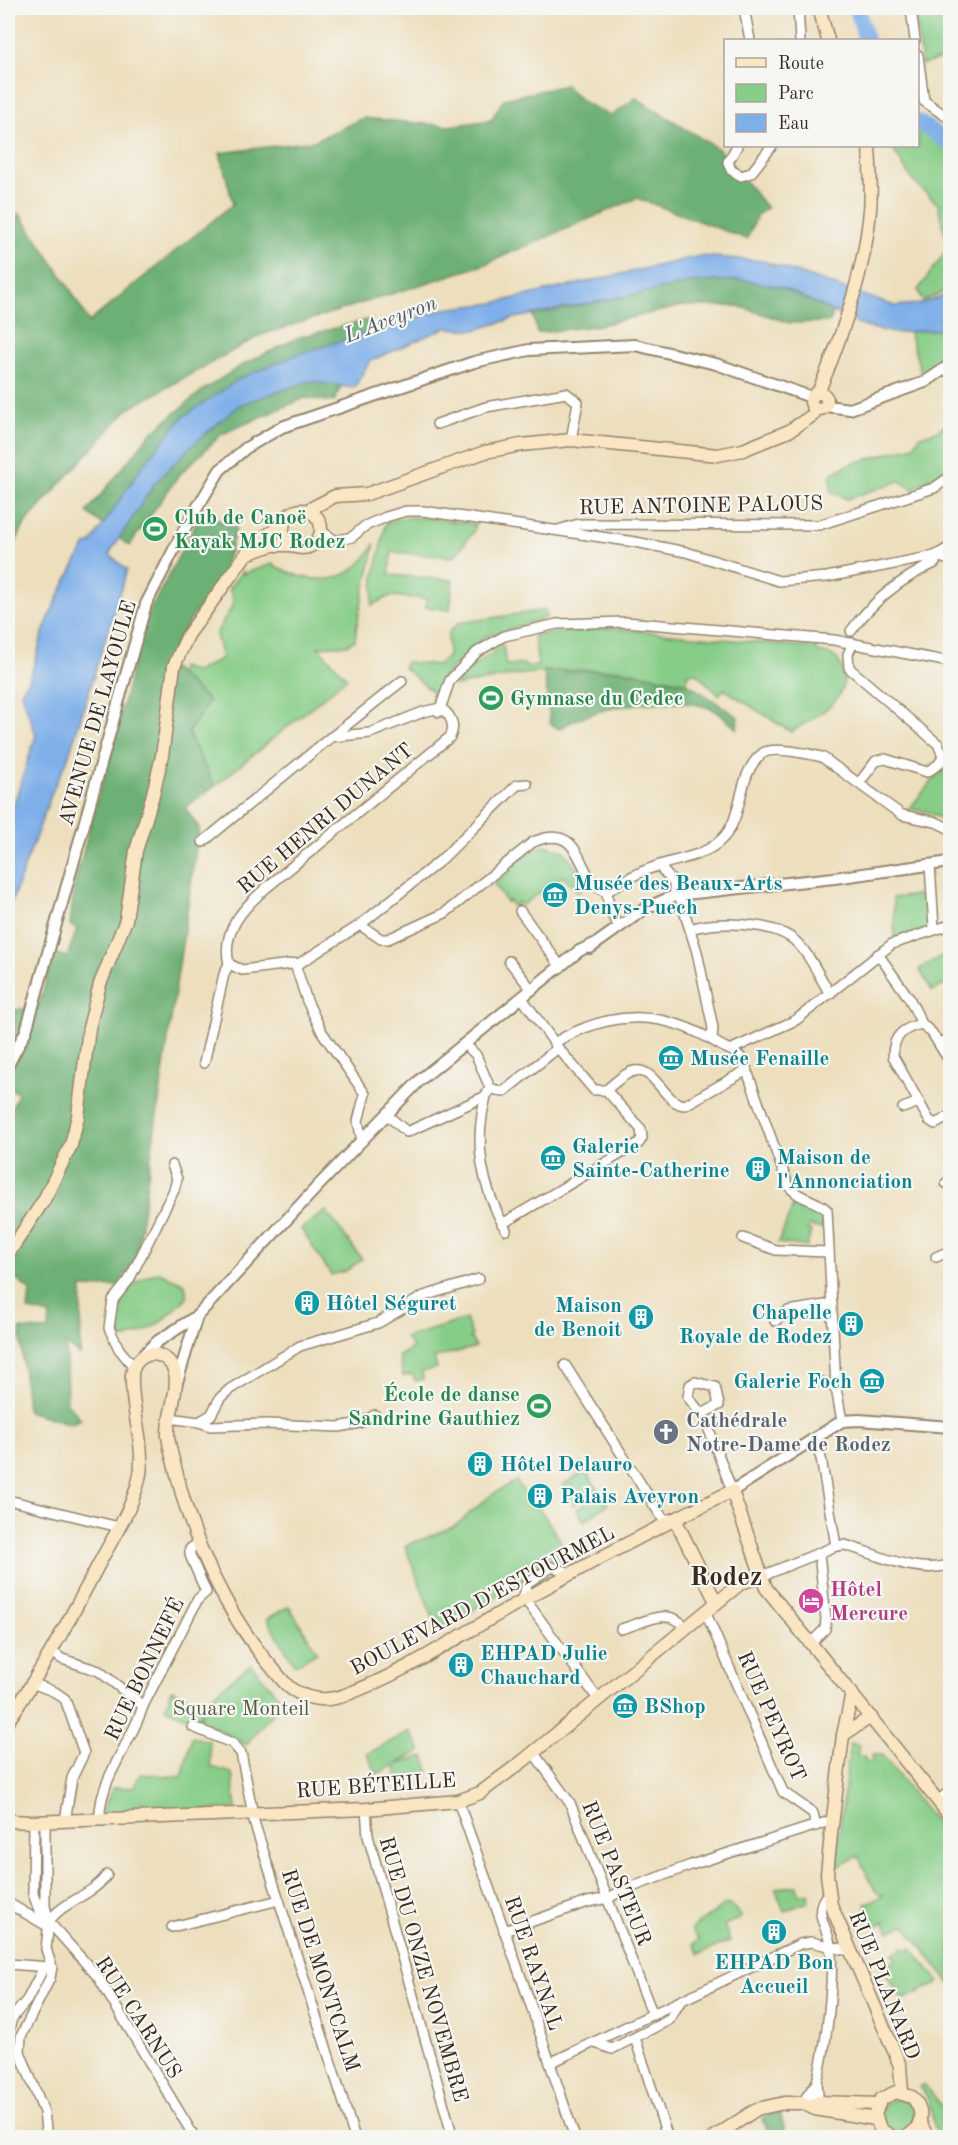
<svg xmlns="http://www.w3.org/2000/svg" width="958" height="2145" viewBox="0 0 958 2145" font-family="'Old Standard TT',serif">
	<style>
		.green { fill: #87cd87; stroke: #617c52; stroke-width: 1.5 }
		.forest { fill: #6db074; stroke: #546d49; stroke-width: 1.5 }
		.water { fill: #7eafe9; stroke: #5c6c84; stroke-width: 1.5 }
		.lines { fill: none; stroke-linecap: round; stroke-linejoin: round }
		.river { stroke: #7eafe9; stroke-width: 16 }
		.minor-casing { stroke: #94846e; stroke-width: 12 }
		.tertiary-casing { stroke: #94846e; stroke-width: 14 }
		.secondary-casing { stroke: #94846e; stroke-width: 15 }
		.minor { stroke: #fff; stroke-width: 9 }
		.tertiary { stroke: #fff; stroke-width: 10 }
		.secondary { stroke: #fbe6c4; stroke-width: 12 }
		.labels { text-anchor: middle; stroke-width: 4.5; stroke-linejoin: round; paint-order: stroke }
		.street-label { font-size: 21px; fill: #3b2a1e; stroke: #f6f6f2 }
		.leisure-label { font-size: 21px; font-weight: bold; fill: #27864d; stroke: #f6f6f2; text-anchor: start }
		.culture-label { font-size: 21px; font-weight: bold; fill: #0d838f; stroke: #f6f6f2; text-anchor: start }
		.worship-label { font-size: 21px; font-weight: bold; fill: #5b616d; stroke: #f6f6f2; text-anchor: start }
		.hotel-label { font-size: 21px; font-weight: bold; fill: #b23c85; stroke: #f6f6f2; text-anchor: start }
		.park-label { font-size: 21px; fill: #525b3e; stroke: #f6f6f2 }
		.water-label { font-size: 22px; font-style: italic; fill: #525965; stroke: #f6f6f2 }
		.district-label { font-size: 27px; font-weight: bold; fill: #3b2a1e; stroke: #f6f6f2 }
	</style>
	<rect width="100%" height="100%" fill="#f6f6f2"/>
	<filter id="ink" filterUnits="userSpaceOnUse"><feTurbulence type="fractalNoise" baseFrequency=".0167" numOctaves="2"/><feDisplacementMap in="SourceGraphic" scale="12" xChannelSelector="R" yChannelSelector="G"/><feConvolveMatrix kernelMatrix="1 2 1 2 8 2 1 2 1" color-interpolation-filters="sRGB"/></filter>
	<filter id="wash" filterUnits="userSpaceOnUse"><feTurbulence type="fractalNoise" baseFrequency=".008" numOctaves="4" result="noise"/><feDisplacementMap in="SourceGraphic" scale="24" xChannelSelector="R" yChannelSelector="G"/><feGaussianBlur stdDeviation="1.35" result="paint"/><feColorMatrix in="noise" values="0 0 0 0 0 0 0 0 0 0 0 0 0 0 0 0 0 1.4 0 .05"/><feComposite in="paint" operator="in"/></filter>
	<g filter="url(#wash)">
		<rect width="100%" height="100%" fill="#eddfbd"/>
		<!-- green -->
		<g class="green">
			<polygon points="915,8 950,8 950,53 944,58 922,65"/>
			<polygon points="918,127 950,146 950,289 923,301 918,290 948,248 938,204 913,181 891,146 918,146"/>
			<polygon points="950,324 950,359 922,376 909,332 942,329"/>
			<polygon points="950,415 950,467 912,489 900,481 847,499 831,492 831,474 850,464 914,446 920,436 937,431 949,421"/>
			<polygon points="418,517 475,524 474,531 454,557 392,552 389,575 453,580 450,610 425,607 427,599 390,596 372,605 374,578 386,523 400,518"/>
			<path d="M375,543C369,576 358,607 355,640L347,645L318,647L347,678L215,786L188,733L179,674L180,667L196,672L222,658L216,634L234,603L229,588L243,570L242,574L272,564C312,587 351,587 375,543Z"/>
			<polygon points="545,610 546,618 484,637 442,677 435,694 403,667 406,662 437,665 448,657 448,633 458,623"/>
			<path d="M610,628L816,648L817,652C830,654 838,655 842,669C853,701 812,718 791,732L724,689L719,695L696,673L687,674V683L621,670H582L521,674L455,686L466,671L503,645L506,665L524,664L525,667L538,666L534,635Z"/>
			<polygon points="950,764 950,824 929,812 909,809 931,782"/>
			<polygon points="545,845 564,851 588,885 578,892 563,876 521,906 518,902 513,907 509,900 507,903 494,884 528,854"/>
			<polygon points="925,894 926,899 930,899 932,927 895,939 893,898"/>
			<polygon points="945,954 950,960 950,982 932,991 919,969"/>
			<path d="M795,1201C813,1207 822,1209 823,1229L809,1226L807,1229L811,1231L807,1247L778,1243Z"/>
			<polygon points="326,1211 362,1259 346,1271 331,1275 301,1229"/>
			<path d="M159,1272L185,1284L187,1297C167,1319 150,1334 120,1339L121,1334L115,1335C114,1304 128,1280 159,1272Z"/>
			<polygon points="466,1319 472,1335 470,1337 476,1347 434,1358 437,1368 422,1372 423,1379 415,1381 413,1374 403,1376 399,1356 413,1347 405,1338"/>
			<polygon points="586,1471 597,1489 573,1505 562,1485"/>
			<polygon points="516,1481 529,1500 533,1498 563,1545 557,1550 562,1557 438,1631 405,1546 455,1526 491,1495"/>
			<polygon points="601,1494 608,1504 584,1521 577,1509"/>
			<polygon points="289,1606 317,1652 295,1665 267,1619"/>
			<polygon points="251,1664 282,1701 246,1745 211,1725 199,1723 208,1699"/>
			<polygon points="172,1690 205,1704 197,1722 165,1708"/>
			<polygon points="410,1731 421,1751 394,1765 424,1756 429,1771 399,1781 394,1765 377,1774 367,1754"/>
			<polygon points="192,1737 209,1741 211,1767 232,1773 236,1809 102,1813 112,1788 134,1787 140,1774 182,1777"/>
			<polygon points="850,1743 859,1745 857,1756 864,1756 866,1762 872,1761 872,1755 882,1755 950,1840 950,1984 905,1925 889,1932 885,1922 874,1927 865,1904 883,1896 876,1892 858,1856 835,1868"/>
			<polygon points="797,1886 800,1895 809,1893 808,1902 784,1911 775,1888"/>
			<polygon points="726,1904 733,1907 741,1916 740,1919 724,1925 730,1941 699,1954 693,1944 699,1940 691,1929"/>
			<polygon points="905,1947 908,1951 912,1948 939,1982 903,2000 885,1972 888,1965 896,1959 892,1954"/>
			<path d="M924,2084L950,2116V2137H939C928,2120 936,2105 920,2087Z"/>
			<circle cx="898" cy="2115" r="16"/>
		</g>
		<!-- forest -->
		<g class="forest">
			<polygon points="565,85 583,102 611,116 636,98 720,150 767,208 757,215 747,239 637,198 483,265 261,335 128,409 26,522 8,557 8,233 19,213 66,282 89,322 233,204 220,153 314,141 363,118 449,126 491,120 504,99"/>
			<polygon points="743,280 781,287 833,312 830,322 790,323 738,306 682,306 600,325 537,333 533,315 696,282"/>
			<polygon points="371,319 334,402 305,398 222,434 179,475 129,546 87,512 151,433 203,390 244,364 300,337"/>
			<polygon points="202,512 236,528 224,572 176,641 169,665 209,701 188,733 215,786 185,808 199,828 136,1258 118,1286 82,1288 80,1355 66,1345 67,1403 81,1419 71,1424 27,1411 20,1329 49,1330 50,1315 28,1310 30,1291 8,1272 8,1117 18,1094 8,1086 11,1010 38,1008 54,953 67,957 77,929 70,925 74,887 145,620"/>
			<path d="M621,670L687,683L738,717L737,729C729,723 720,712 712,709C674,693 592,706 559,729L550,723L544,671Z"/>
			<polygon points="774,2112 780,2113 787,2137 797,2137 771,2137 762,2119"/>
		</g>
		<!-- water -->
		<path class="water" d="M700,256L763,261L895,306L920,304L950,294V324L942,329L895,333L866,327L781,287L743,280L696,282L515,318L475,330L445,328L370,361L354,388L309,381L241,404L191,446L155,483L109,554L127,570L67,761L54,787L9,909L8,930V823L36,735L21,692C34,675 36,656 42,636C53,604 70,574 86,544L90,545L143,465L183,417L241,378L299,354L444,309L494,303Z"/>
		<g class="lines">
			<!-- river -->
			<g class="river">
				<polyline points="857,8 866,40"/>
				<polyline points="918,122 950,143"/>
			</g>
		</g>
	</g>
	<g filter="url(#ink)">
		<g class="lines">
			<!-- minor casing -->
			<g class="minor-casing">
				<g id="minor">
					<polyline points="744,8 750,40"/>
					<polyline points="798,8 800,40"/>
					<polyline points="911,8 915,40"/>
					<polyline points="918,55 924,101"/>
					<polyline points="924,101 950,119"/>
					<polyline points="737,146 728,162 731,170 741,176 751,173 772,146"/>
					<polyline points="437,424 486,407 566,393 578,402 571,440"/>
					<polyline points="558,530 579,524 819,525 934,488 950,477"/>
					<polyline points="321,531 336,541"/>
					<polyline points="309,547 352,537 365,526 386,517 406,511 423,511 635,542 686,552 779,581 827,577 935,556 950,560"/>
					<polyline points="935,556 950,547"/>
					<path d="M851,631C872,602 902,578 935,563V556"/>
					<polyline points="853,643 848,654 849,668 938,744 943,756 939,764 927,772 885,759 876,761 859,783"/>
					<polyline points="439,712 450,680 477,652 504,636 557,624 626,622 834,640 950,662"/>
					<polyline points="333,736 402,681"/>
					<path d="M203,842L331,737L370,733L423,712L440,708C451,714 456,726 450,737L266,888C243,908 221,931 229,964L242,970L300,963L360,925L441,860L517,785L527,784"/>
					<polyline points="930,865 934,928"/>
					<polyline points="659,866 673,882 676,895"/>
					<path d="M607,892C623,880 641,871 660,865C682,858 705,856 722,839C745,817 736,773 763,753C773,746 810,754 822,757L902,815L936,822L950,829"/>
					<polyline points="607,892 609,910 619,926"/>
					<polyline points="679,895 697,952 713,1028 712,1038"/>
					<polyline points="520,911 561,967"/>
					<path d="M360,925L381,939H388L445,913L533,842C587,819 575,884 607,892"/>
					<path d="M690,929C714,921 768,922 790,937C807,948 819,976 830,994"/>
					<polyline points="878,954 909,998 922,1024 932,1033 950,1062"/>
					<polyline points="509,961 532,990"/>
					<polyline points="295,964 307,1001 322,1032 365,1094 358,1121 362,1141"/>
					<polyline points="522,998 558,1048 594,1090 606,1090"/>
					<path d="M922,1024C903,1028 893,1036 893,1056L929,1120L935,1124L950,1116"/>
					<path d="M554,1043C611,1009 664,1009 720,1045C729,1050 736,1051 743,1060L788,1185C798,1199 815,1199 827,1210L836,1388L842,1421"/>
					<polyline points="940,1043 950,1037"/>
					<polyline points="732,1049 796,1020 892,944 950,925"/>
					<polyline points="204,1063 224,974 229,964"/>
					<polyline points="490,1088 503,1092 558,1048"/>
					<path d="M606,1090C614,1084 624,1073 634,1071C656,1067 664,1104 685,1105L747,1070"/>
					<path d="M486,1096C473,1145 482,1187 506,1230"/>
					<polyline points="903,1108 919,1102"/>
					<polyline points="387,1115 407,1132 486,1096 490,1088 476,1055 465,1044"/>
					<polyline points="946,1183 950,1182"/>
					<polyline points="502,1224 639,1143 642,1138 641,1129 606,1090"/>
					<polyline points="743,1238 776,1250 829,1252"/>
					<polyline points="936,1257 950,1251"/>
					<polyline points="775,1321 788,1311 832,1304"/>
					<polyline points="565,1365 663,1519 675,1519"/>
					<polyline points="133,1366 119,1349 109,1328 113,1300 129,1280 174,1190 177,1179 172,1165"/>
					<polyline points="822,1382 836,1388"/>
					<polyline points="702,1414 719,1405 715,1387 695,1382 690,1385 688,1397 705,1419 732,1491"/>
					<polyline points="169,1418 199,1422 211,1415 220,1398 230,1389 300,1346 378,1323 424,1296 479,1279"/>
					<polyline points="199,1422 211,1426 266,1424 339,1427 360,1423 375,1415"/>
					<polyline points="813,1438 821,1458 836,1546"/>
					<polyline points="8,1500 119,1527"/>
					<path d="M762,1576L836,1546L845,1545C876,1554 919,1576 950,1564"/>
					<polyline points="525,1599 598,1699"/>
					<polyline points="523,1600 527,1583 552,1567 571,1573"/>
					<polyline points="705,1611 783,1792 813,1813 816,1826"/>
					<path d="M621,1629C644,1623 668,1606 685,1627"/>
					<polyline points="810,1644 825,1629 826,1619 819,1553"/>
					<polyline points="52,1652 62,1659 99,1671 143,1706"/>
					<polyline points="32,1683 55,1692 65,1699 84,1753 72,1778 65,1821"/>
					<polyline points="193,1727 232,1743 241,1753 255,1825 355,2138"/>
					<polyline points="533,1752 570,1803 653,2015"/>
					<polyline points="458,1801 527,1994 575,2138"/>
					<polyline points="938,1801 950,1791"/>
					<polyline points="366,1809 368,1836 453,2138"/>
					<path d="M100,1819C98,1780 132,1743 143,1706L198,1599L206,1592L190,1555V1549L199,1541"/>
					<polyline points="34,1822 33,1894 44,1924"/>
					<polyline points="45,1822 45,1906 49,1922 46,1949 52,1967 50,1978 21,2036 20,2052 44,2112 47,2138"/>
					<polyline points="8,1903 44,1924"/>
					<polyline points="49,1922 98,1977 195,2138"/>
					<path d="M49,1922C61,1902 92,1896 107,1875"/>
					<polyline points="172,1927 279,1900"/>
					<polyline points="504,1931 588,1902 609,1898 619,1892 691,1865 833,1820"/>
					<polyline points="8,1964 50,1967"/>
					<polyline points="8,2033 12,2018 27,2000 44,1967"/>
					<polyline points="635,2038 668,2138"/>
					<polyline points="595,2043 612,2049 669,2020 680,2002"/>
					<polyline points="550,2063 800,1944 811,1942 850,1951"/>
					<polyline points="802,2103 817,2082"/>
					<path d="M811,2104L818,2096L817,2082C826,2047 835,1980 830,1944C827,1925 811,1910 829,1893"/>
				</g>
			</g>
			<!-- tertiary casing -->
			<g class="tertiary-casing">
				<g id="tertiary">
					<polyline points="826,406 850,409 925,382 950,365"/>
					<polyline points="590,948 646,908 676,895 834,878 950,862"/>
					<polyline points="8,1065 26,1031 146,604 185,528 220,470 246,448 282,427 474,362 529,350 635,345 716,364 811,397"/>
					<polyline points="141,1357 158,1341 197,1316"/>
					<polyline points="177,1382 197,1316 317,1187 421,1079 579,951 594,944"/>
					<polyline points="732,1491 842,1421 859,1420 950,1427"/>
				</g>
			</g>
			<!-- secondary casing -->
			<g class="secondary-casing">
				<g id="secondary">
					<polyline points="819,8 828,40"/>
					<circle cx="819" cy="401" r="8"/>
					<path d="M818,393C841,339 865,269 870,210C872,189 870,167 869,146"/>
					<circle cx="302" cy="529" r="19"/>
					<polyline points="308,510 335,496 367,494 485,452 521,445 571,440 718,455 743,450 789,431 813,415 816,409"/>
					<polyline points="249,553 273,545 291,545"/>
					<polyline points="8,1254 44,1200 71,1145 78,1116 89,1028 100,984 126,920 136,851 152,798 162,756 174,666 188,635 252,546 283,524"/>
					<polyline points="675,1519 716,1602"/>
					<polyline points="852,1693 843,1735 831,1834 827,1874 831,1905 894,2051 900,2066 902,2092"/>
					<path d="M8,1721C43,1669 73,1614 102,1558C116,1533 135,1503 140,1474C145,1441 130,1408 132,1374C134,1360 147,1350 161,1356C191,1370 166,1412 168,1436C169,1447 173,1460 176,1471C193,1542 226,1615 274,1670C280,1677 285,1685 293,1690C309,1700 327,1702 345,1695C400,1675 451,1641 502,1612C577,1569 654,1529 732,1491L766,1588L950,1816"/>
					<polyline points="843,1735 871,1717"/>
					<polyline points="8,1821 34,1822 366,1809 458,1801 480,1793 523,1761 741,1583 762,1576"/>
					<polyline points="811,2105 820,2102 878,2104"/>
					<polyline points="920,2122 928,2138"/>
					<polyline points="713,2138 757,2109 784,2103 802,2103 815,2109 875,2119"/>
					<path d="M894,2138L880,2129L875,2114L881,2099L896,2092L912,2097C926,2111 922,2132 902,2138"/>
				</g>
			</g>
			<!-- minor -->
			<use href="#minor" class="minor"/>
			<!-- tertiary -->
			<use href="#tertiary" class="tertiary"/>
			<!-- secondary -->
			<use href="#secondary" class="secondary"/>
		</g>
	</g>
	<!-- icons -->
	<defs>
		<g id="stadium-disc" transform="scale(1.35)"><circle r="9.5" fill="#2e9e5b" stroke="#f6f6f2"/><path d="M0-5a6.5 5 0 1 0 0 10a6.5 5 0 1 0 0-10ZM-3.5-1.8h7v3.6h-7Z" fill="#fff"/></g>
		<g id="museum-disc" transform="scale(1.35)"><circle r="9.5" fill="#0f9aa8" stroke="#f6f6f2"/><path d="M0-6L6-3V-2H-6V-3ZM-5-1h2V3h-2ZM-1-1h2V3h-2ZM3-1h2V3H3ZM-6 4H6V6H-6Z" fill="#fff"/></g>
		<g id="building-disc" transform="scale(1.35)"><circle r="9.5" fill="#0f9aa8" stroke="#f6f6f2"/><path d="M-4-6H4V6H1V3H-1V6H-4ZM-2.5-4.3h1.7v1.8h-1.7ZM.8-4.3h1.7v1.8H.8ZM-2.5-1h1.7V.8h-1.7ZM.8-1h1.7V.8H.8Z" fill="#fff"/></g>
		<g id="church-disc" transform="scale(1.35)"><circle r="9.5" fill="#6b7280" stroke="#f6f6f2"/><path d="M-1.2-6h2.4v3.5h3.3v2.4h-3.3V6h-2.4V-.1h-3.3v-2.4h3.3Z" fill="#fff"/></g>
		<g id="hotel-disc" transform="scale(1.35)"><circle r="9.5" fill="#d1479c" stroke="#f6f6f2"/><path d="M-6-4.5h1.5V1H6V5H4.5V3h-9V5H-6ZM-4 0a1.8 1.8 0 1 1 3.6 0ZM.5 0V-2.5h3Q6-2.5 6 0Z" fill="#fff"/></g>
	</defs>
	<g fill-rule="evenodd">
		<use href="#stadium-disc" x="155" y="529"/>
		<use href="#stadium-disc" x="491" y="698"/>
		<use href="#museum-disc" x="555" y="895"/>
		<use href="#museum-disc" x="671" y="1058"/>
		<use href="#museum-disc" x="553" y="1158"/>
		<use href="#building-disc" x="758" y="1169"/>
		<use href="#building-disc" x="307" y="1303"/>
		<use href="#building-disc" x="641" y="1317"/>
		<use href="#building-disc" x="851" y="1324"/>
		<use href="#museum-disc" x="872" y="1381"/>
		<use href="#stadium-disc" x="539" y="1406"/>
		<use href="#church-disc" x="666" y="1432"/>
		<use href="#building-disc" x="480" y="1464"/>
		<use href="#building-disc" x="540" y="1496"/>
		<use href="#hotel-disc" x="811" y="1601"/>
		<use href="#building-disc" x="461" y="1665"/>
		<use href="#museum-disc" x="625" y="1706"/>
		<use href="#building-disc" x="774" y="1932"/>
	</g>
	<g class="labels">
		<!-- street labels -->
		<g class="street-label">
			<text transform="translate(701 505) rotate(-1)" y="7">RUE ANTOINE PALOUS</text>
			<text transform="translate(97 713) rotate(-74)" y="7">AVENUE DE LAYOULE</text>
			<text transform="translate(325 818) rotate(-40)" y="7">RUE HENRI DUNANT</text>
			<text transform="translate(482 1600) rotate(-28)" y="7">BOULEVARD D'ESTOURMEL</text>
			<text transform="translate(144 1669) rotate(-64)" y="7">RUE BONNEFÉ</text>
			<text transform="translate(772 1716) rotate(66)" y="7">RUE PEYROT</text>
			<text transform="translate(376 1785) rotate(-4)" y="7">RUE BÉTEILLE</text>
			<text transform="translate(617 1873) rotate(68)" y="7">RUE PASTEUR</text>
			<text transform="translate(534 1963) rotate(71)" y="7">RUE RAYNAL</text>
			<text transform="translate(424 1969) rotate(74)" y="7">RUE DU ONZE NOVEMBRE</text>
			<text transform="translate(321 1970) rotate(72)" y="7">RUE DE MONTCALM</text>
			<text transform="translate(885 1985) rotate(68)" y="7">RUE PLANARD</text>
			<text transform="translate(139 2017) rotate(57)" y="7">RUE CARNUS</text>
		</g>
		<!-- leisure labels -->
		<g class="leisure-label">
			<text x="174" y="524">Club de Canoë<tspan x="174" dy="24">Kayak MJC Rodez</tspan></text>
			<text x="510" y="705">Gymnase du Cedec</text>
			<text x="520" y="1401" text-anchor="end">École de danse<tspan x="520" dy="24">Sandrine Gauthiez</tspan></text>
		</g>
		<!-- culture labels -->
		<g class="culture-label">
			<text x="574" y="890">Musée des Beaux-Arts<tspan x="574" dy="24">Denys-Puech</tspan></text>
			<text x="690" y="1065">Musée Fenaille</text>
			<text x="572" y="1153">Galerie<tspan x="572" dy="24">Sainte-Catherine</tspan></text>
			<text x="777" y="1164">Maison de<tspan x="777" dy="24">l'Annonciation</tspan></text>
			<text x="326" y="1310">Hôtel Séguret</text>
			<text x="622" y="1312" text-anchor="end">Maison<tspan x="622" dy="24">de Benoit</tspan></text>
			<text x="832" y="1319" text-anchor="end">Chapelle<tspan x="832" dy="24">Royale de Rodez</tspan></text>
			<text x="852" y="1388" text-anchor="end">Galerie Foch</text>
			<text x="500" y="1471">Hôtel Delauro</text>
			<text x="560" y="1503">Palais Aveyron</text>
			<text x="480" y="1660">EHPAD Julie<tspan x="480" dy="24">Chauchard</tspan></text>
			<text x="644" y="1713">BShop</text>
			<text x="774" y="1969" text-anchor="middle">EHPAD Bon<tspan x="774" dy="24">Accueil</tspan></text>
		</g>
		<!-- worship labels -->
		<g class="worship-label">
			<text x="686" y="1427">Cathédrale<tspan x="686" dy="24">Notre-Dame de Rodez</tspan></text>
		</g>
		<!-- hotel labels -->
		<g class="hotel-label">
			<text x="830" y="1596">Hôtel<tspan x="830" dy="24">Mercure</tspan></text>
		</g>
		<!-- park labels -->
		<g class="park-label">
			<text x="241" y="1715">Square Monteil</text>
		</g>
		<!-- water labels -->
		<g class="water-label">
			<text transform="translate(390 318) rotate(-21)" y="8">L'Aveyron</text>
		</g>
		<!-- district labels -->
		<g class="district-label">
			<text x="726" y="1585">Rodez</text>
		</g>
	</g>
	<!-- margin -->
	<rect width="958" height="2145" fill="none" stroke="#f6f6f2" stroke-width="30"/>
	<!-- legend -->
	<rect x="724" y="39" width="195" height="108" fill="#f6f6f2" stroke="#aba49d" stroke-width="1.5"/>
	<rect x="736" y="58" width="30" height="9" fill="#fbe6c4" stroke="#aba49d" stroke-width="1.5"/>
	<text x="778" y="69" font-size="18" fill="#3b2a1e">Route</text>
	<rect x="736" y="84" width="30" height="18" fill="#87cd87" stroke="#aba49d" stroke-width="1.5"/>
	<text x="778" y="99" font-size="18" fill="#3b2a1e">Parc</text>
	<rect x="736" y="114" width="30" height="18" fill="#7eafe9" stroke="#aba49d" stroke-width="1.5"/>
	<text x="778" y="129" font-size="18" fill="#3b2a1e">Eau</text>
</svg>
